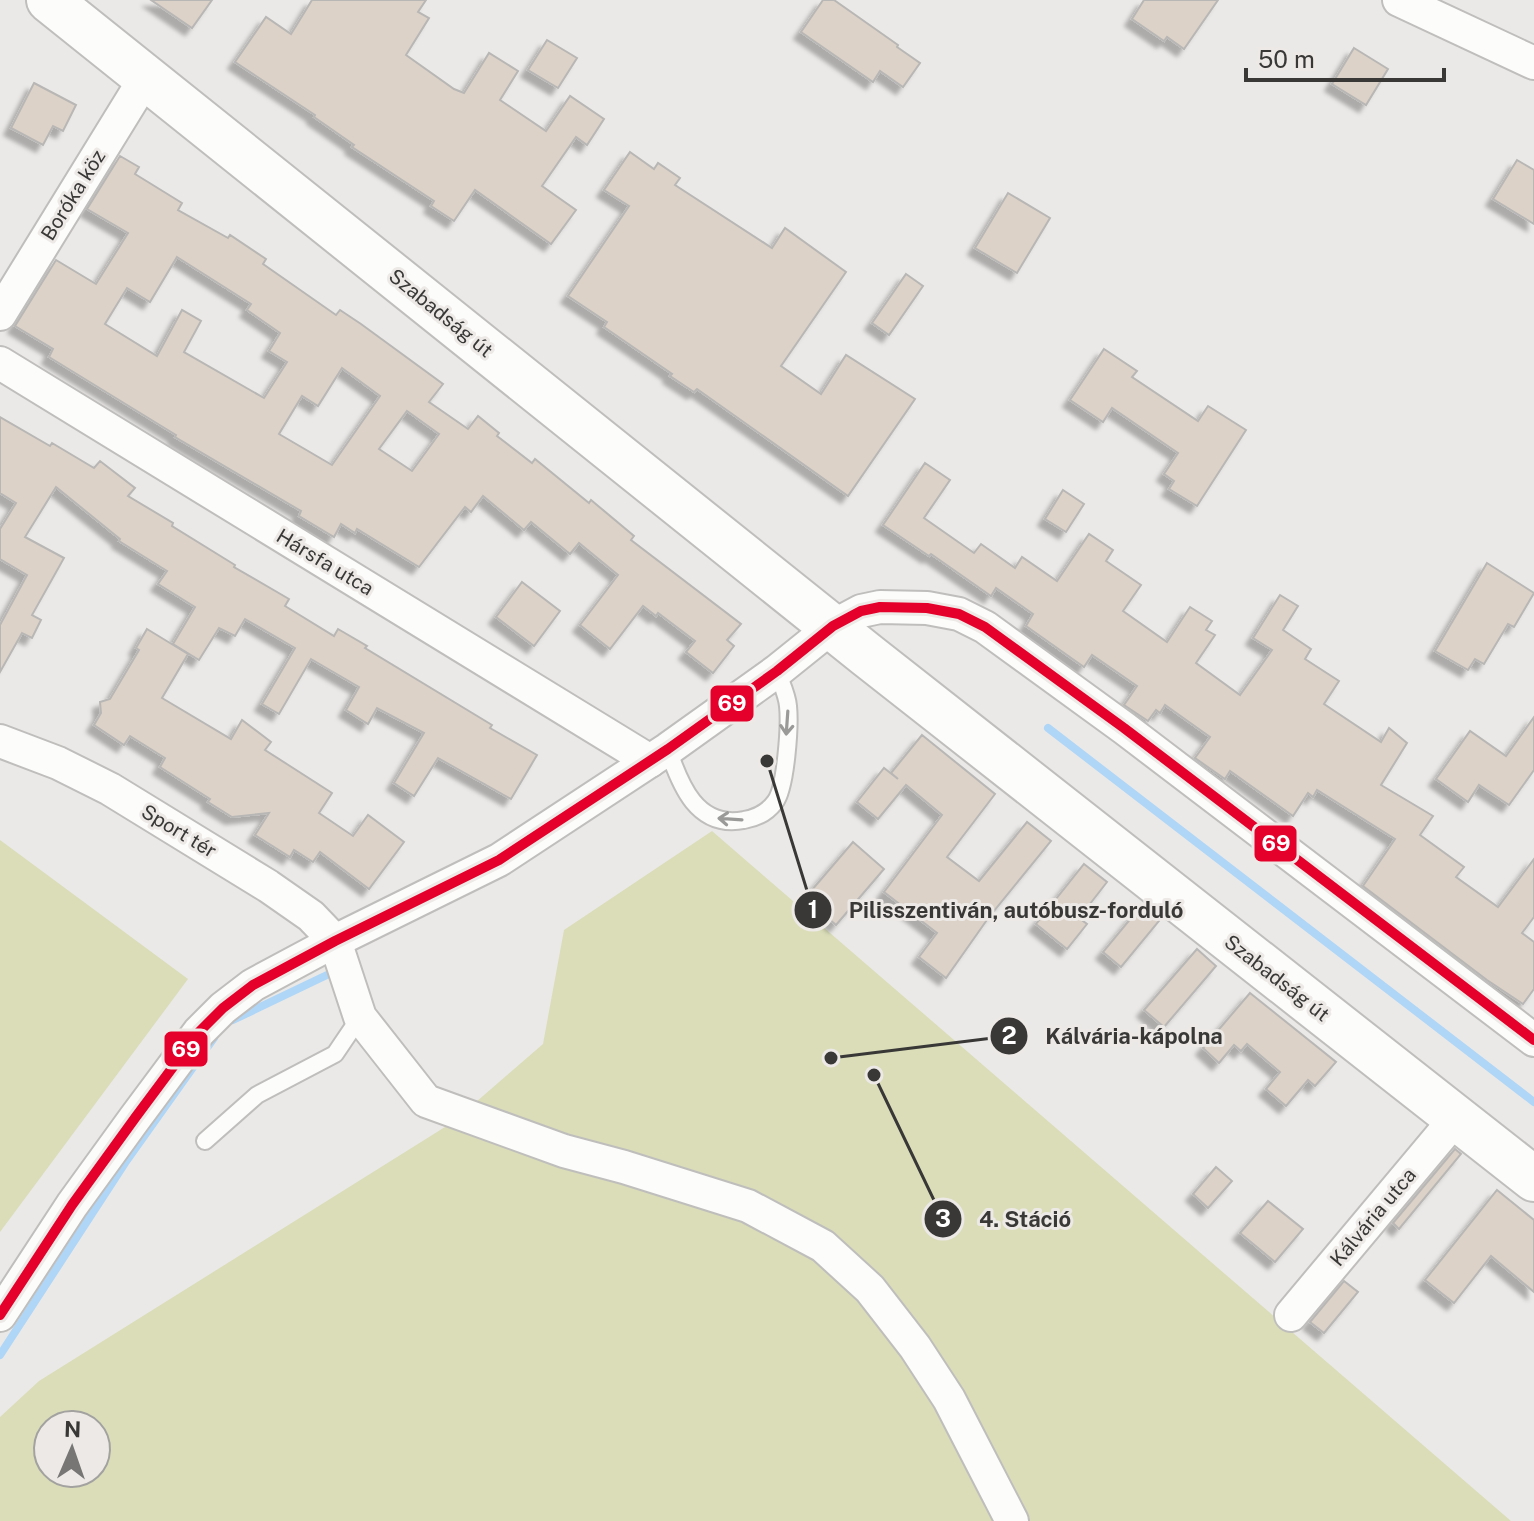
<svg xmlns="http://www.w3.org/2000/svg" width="1534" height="1521" viewBox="0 0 1534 1521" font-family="'Public Sans',sans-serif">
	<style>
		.green { fill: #daddb8; fill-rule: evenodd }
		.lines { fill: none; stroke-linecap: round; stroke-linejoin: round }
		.stream { stroke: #afd6f6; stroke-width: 8 }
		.building { fill: #ddd2c7; stroke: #b8b7b6; stroke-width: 2; fill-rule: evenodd; filter: url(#shadow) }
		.service-casing { stroke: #bfbebc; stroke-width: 20 }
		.minor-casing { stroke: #bfbebc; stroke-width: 36 }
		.secondary-casing { stroke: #bfbebc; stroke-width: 48 }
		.service { stroke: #fcfcfb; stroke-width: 16 }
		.minor { stroke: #fcfcfb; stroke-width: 32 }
		.secondary { stroke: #fcfcfb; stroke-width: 44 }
		.bus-1-casing { stroke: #ece9e6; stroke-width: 16 }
		.bus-1 { stroke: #e4002b; stroke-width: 10 }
		.oneway { stroke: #9a9a99 }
		.labels { text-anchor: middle; stroke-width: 6; stroke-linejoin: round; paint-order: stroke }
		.street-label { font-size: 20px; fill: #393837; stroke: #ece9e6 }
		.leader { fill: none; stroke: #393837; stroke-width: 3 }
		.callout-dot { fill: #393837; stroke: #ece9e6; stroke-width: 3 }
		.mark-label { font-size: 24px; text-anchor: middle; font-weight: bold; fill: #fff }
		.callout-label { font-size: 22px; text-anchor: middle; font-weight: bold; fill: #393837; stroke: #ece9e6; stroke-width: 6; stroke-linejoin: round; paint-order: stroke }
		.line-badge { stroke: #ece9e6; stroke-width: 3 }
		.badge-label { font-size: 22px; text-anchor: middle; font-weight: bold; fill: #fff }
	</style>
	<defs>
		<filter id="shadow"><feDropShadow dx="-7" dy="7" stdDeviation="2" flood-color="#0004"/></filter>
	</defs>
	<rect width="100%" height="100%" fill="#ebe9e7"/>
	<!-- green -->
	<g class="green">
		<path d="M712,831L1511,1521H0V1417L39,1381L453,1122L543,1044L564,930ZM48,1425H96V1473H48Z"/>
		<polygon points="0,840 188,979 0,1232"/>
	</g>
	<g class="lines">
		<!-- stream -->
		<g class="stream">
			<polyline points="1048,728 1534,1102"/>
			<polyline points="233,1020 329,974"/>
			<polyline points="0,1355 125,1163 214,1038"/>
		</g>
	</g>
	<!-- building -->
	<g class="building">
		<polygon points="151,0 212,0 192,28"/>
		<polygon points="312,0 426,0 418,12 429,18 406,55 454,89 464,93 489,53 518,71 500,100 546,131 570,96 604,119 587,145 576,137 542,186 576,210 551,244 475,190 454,221 431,206 434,201 352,147 354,145 314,117 315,115 235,62 266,17 291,34"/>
		<polygon points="823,0 834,0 898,45 897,47 920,63 903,87 880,71 873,82 801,32"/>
		<polygon points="1144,0 1218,0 1184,49 1167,37 1164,41 1132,19"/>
		<polygon points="547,40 577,58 558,88 528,70"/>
		<polygon points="1354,48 1388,69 1366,105 1332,84"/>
		<polygon points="34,83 76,105 63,131 53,126 43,145 11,128"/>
		<polygon points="630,152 654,169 658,163 680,178 675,185 772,248 785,228 846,272 781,366 821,394 846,355 915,399 848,496 697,389 694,392 670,376 672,374 604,327 607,322 568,296 629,206 604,190"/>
		<path d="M120,156L139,167L135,174L182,203L178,210L228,238L230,235L266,259L263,264L336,315L340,310L361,324L443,384L429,402L468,429L478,416L499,433L497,436L532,463L535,459L589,503L591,500L634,536L631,540L741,624L727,640L734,646L713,673L686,652L695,641L658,613L656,616L643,606L610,649L580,625L618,575L579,543L570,554L531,522L524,530L483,496L471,512L465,507L419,567L357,529L355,533L341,524L334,537L299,516L301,511L175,437L176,435L49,357L53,349L15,326L56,260L96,284L128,233L87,209ZM177,257L251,304L247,310L280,333L269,351L287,362L264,398L184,352L201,321L182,310L157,356L105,324L127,288L150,302ZM342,368L380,396L332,465L279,434L302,396L318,406ZM407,411L439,434L412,471L379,449Z"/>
		<polygon points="1517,160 1534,170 1534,224 1493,199"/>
		<polygon points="1008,193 1050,218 1017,273 975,248"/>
		<polygon points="906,274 923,286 889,335 872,323"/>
		<polygon points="1104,349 1137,371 1132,377 1198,421 1208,406 1246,430 1197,506 1169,489 1174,481 1164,474 1178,453 1112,408 1103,422 1070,400"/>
		<polygon points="0,417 50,446 52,443 94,468 100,461 135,488 128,496 173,523 172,526 235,565 234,567 289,599 285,606 334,636 338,629 367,646 365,648 492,725 490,728 537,755 511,799 438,758 414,796 394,783 424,733 377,708 368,724 346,710 359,687 311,659 279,714 262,704 295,648 245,619 235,636 219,628 199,660 173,644 195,607 158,584 167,571 119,541 120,539 56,487 25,537 64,558 32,615 41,620 32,638 22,633 0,672 0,625 27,575 0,559 0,529 16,503 0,493"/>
		<polygon points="925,463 950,480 924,518 974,553 981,544 1015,568 1022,557 1057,581 1089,534 1113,550 1106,561 1141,585 1123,611 1167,642 1190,607 1212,621 1206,630 1215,635 1196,663 1240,695 1272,650 1253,638 1280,595 1298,606 1283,630 1311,649 1305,659 1339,681 1324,704 1381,742 1389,728 1407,743 1381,785 1433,816 1420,835 1464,867 1456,877 1498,907 1534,859 1534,917 1522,933 1534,942 1534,989 1523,1004 1487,980 1363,886 1395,839 1317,790 1313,797 1308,793 1293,816 1230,771 1225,779 1195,758 1210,737 1165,705 1160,713 1156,710 1148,721 1124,705 1137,686 1092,655 1084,667 1026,626 1033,614 996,588 991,596 931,554 929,556 883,525"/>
		<polygon points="1063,490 1084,504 1066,532 1045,519"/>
		<polygon points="1487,563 1534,593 1514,627 1508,624 1484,664 1475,659 1468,670 1435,651"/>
		<polygon points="522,582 560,611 534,646 496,617"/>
		<polygon points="147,629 188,654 162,698 231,739 242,720 271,742 265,750 332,793 319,813 353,836 368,815 404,842 369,889 320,852 313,862 294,850 290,857 255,835 269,813 232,817 208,802 210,799 160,767 165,758 130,736 124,745 94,725 101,713 100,702 110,699 139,650 136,648"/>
		<polygon points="1534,717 1534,770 1509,805 1479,785 1468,802 1436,779 1470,731 1506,756"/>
		<polygon points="922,735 995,794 947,857 979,881 1027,822 1051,841 989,917 946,978 919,957 937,933 884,892 942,815 906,785 878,819 857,802 884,768 898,779 891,773"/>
		<polygon points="853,842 884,869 836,925 805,898"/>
		<polygon points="1084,864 1107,882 1079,918 1087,924 1067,949 1036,924"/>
		<polygon points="1141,906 1159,921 1121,967 1103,952"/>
		<polygon points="1197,949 1216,966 1164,1027 1144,1010"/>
		<polygon points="1250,993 1336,1062 1315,1086 1308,1080 1286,1106 1266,1089 1280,1072 1247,1044 1241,1051 1234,1045 1219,1063 1203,1048"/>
		<polygon points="1455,1149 1461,1154 1399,1229 1393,1223"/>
		<polygon points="1216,1167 1232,1181 1208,1208 1193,1194"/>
		<polygon points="1497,1190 1534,1220 1534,1292 1491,1256 1454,1303 1425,1280"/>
		<polygon points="1268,1201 1303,1229 1275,1262 1240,1233"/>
		<polygon points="1344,1281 1358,1292 1324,1333 1310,1322"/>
	</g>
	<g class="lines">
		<!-- service casing -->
		<g class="service-casing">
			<g id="service">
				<path d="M668,749C680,785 697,829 744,820C756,818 767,813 775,802C786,788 790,725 788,706C787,694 781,683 777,671"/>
				<polyline points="205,1141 257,1095 335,1054 360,1017"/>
			</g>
		</g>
		<!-- minor casing -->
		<g class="minor-casing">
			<g id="minor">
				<polyline points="1399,0 1534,63"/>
				<polyline points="0,314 146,77"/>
				<polyline points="0,363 650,761"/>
				<polyline points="0,741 58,763 110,789 268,886 311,916 335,941 360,1017 426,1101 564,1151 624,1167 748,1206 823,1246 870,1289 915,1347 949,1399 1012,1521"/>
				<polyline points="0,1315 72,1205 135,1118 199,1032 223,1008 253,985 335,941 499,860 668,749 777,671 833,626 861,611 880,607 927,608 959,614 985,627 1124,728 1534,1040"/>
				<polyline points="1291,1315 1456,1118"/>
			</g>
		</g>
		<!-- secondary casing -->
		<g class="secondary-casing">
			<polyline id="secondary" points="49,0 867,655 1534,1179"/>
		</g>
		<!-- service -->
		<use href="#service" class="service"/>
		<!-- minor -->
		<use href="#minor" class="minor"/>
		<!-- secondary -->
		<use href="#secondary" class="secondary"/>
		<!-- bus-1 casing -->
		<g class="bus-1-casing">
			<polyline id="bus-1" points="0,1315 72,1205 135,1118 199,1032 223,1008 253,985 335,941 499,860 668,749 777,671 833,626 861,611 880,607 927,608 959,614 985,627 1124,728 1534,1040"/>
		</g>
		<!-- bus-1 -->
		<use href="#bus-1" class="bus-1"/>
	</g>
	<!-- one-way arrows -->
	<defs><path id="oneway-shaft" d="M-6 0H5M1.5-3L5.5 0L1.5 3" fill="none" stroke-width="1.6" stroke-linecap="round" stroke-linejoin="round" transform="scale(2)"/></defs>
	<g class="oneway">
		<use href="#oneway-shaft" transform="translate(787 723) rotate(94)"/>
		<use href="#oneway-shaft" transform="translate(730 819) rotate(-176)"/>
	</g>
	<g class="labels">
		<!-- street labels -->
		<g class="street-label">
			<text transform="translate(73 195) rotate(-58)" y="7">Boróka köz</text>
			<text transform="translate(441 313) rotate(39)" y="7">Szabadság út</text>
			<text transform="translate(325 562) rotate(31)" y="7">Hársfa utca</text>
			<text transform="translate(179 831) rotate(31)" y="7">Sport tér</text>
			<text transform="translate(1277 978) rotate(38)" y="7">Szabadság út</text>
			<text transform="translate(1373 1217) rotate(-50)" y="7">Kálvária utca</text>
		</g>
	</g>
	<!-- callouts -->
	<path class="leader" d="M767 761L813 910M831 1058L1009 1036M874 1075L943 1219"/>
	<g class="callout-dot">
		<circle cx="767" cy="761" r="8"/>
		<circle cx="831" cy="1058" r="8"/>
		<circle cx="874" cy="1075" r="8"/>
		<circle cx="813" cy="910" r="20"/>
		<circle cx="1009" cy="1036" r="20"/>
		<circle cx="943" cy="1219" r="20"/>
	</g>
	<g class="mark-label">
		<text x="813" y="918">1</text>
		<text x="1009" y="1044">2</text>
		<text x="943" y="1227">3</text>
	</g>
	<g class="callout-label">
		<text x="1016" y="918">Pilisszentiván, autóbusz-forduló</text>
		<text x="1134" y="1044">Kálvária-kápolna</text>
		<text x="1025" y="1227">4. Stáció</text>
	</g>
	<g class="line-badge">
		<rect x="709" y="684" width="46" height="39" rx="8" fill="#e4002b"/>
		<rect x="1253" y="824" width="45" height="39" rx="8" fill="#e4002b"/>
		<rect x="163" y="1030" width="46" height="38" rx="8" fill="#e4002b"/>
	</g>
	<g class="badge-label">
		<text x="732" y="711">69</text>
		<text x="1276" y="851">69</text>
		<text x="186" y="1057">69</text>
	</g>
	<!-- north arrow -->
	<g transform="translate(72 1449) rotate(2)"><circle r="38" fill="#ece9e6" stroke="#a4a2a0" stroke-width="2"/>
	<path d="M0-6L14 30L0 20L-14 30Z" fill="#777675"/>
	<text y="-12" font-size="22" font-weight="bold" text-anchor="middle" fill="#393837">N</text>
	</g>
	<!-- scale -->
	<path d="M1246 68v12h198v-12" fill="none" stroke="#393837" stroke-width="4"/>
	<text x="1258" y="68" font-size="24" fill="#393837" stroke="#ece9e6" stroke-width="6" paint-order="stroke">50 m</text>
</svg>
